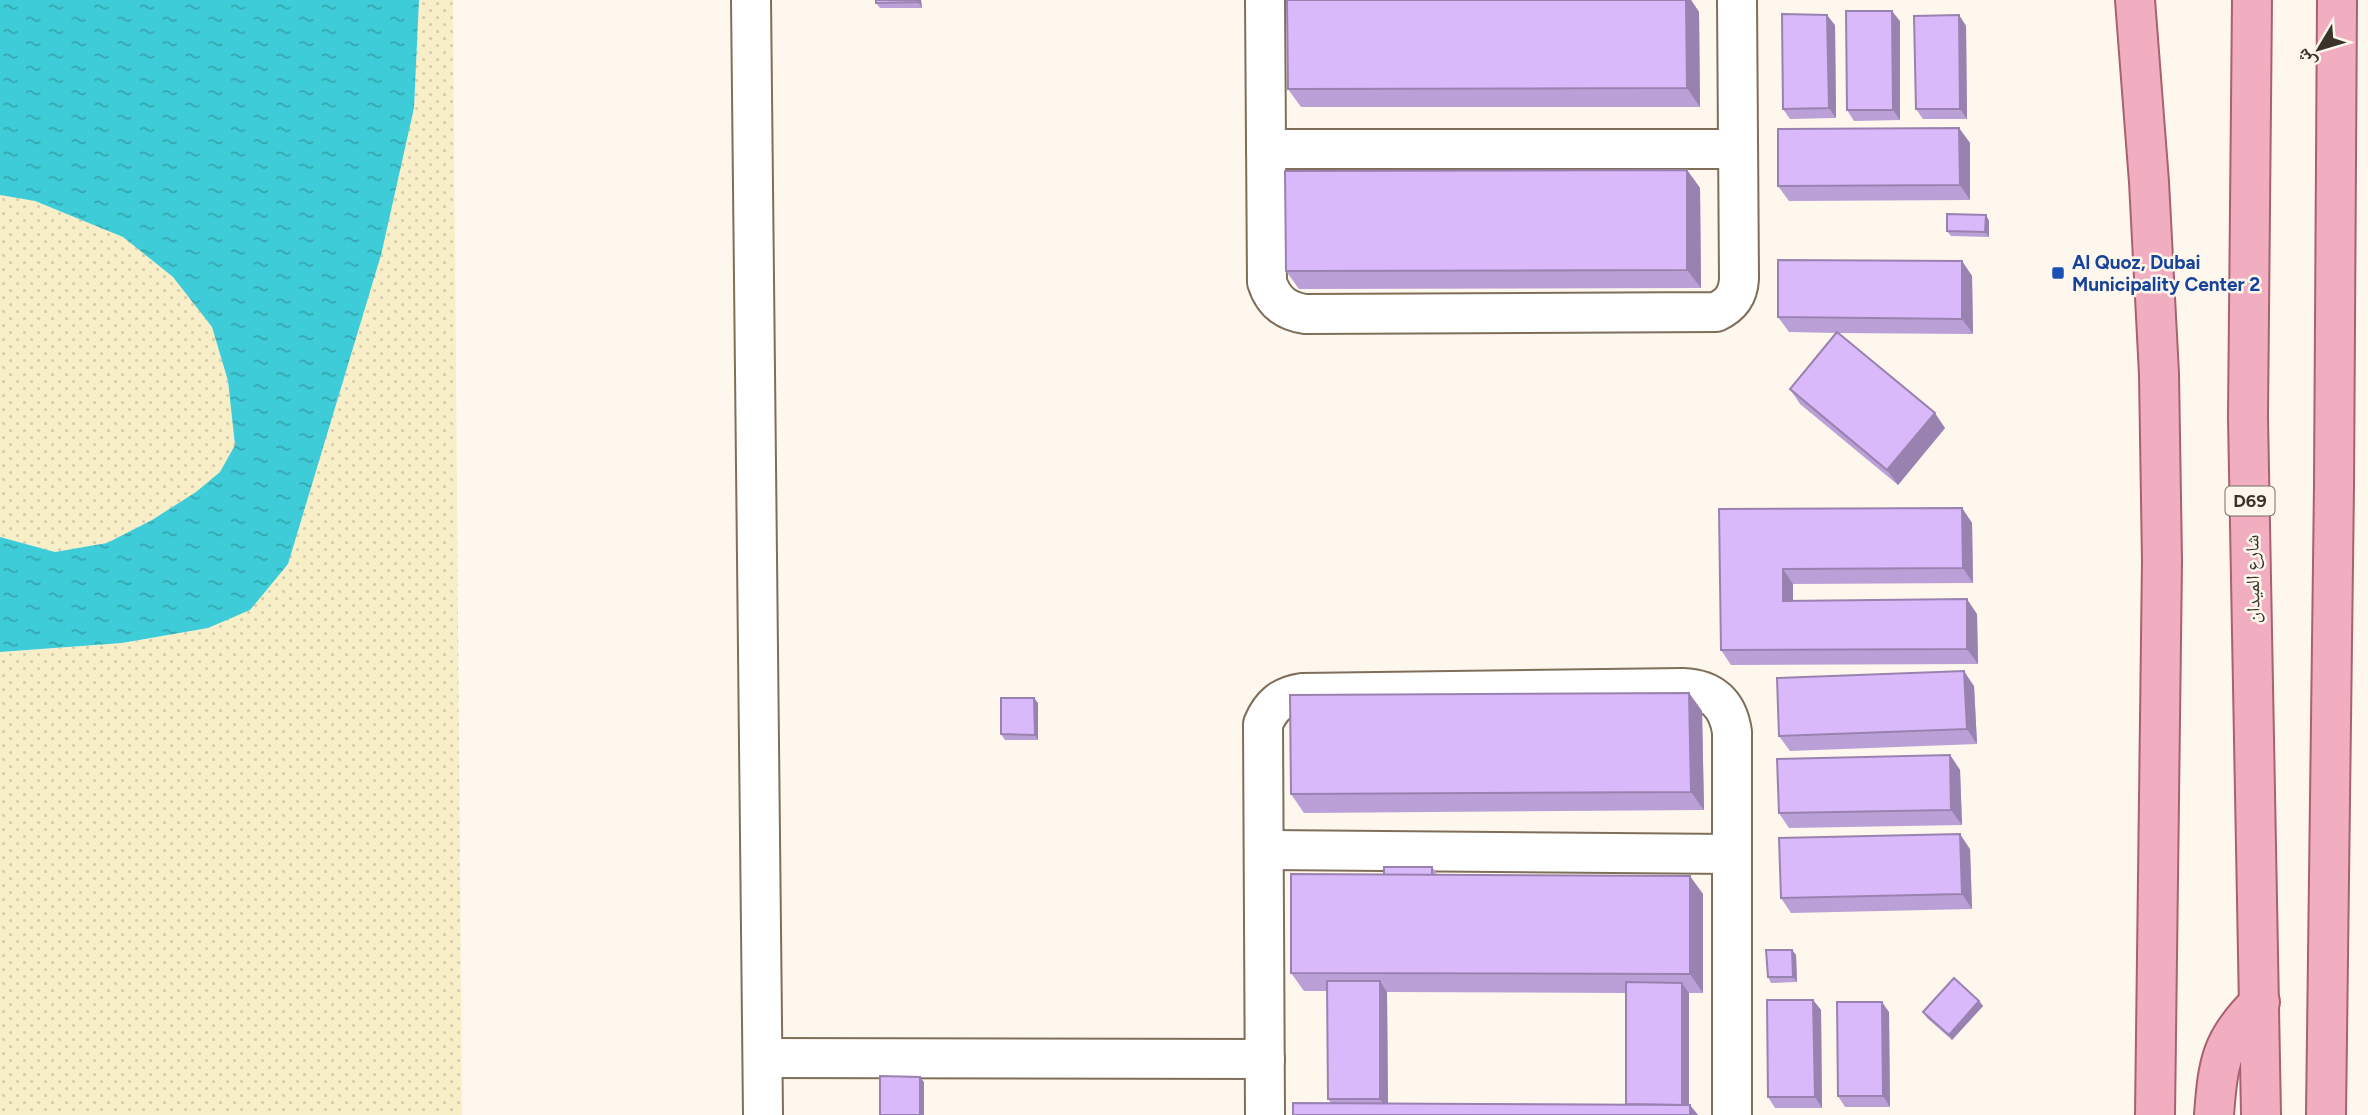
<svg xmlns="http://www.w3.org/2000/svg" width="2368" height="1115" viewBox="0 0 2368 1115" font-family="Figtree,'Noto Naskh Arabic',sans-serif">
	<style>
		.sand { fill: url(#sand-dots) }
		.water { fill: url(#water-ripples) }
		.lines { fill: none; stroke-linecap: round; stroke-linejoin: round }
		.minor-casing { stroke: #7f6f5a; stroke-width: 42 }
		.major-casing { stroke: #ab6070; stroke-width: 42 }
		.minor { stroke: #fff; stroke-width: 38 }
		.major { stroke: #f1aec1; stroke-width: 38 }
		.wall { fill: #bb9fd7; fill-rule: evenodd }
		.shaded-wall { fill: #9982af }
		.building { fill: #dab9fa; stroke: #9982af; stroke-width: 2 }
		.transit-dot { fill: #1a4fb4; stroke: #fef7ee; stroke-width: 2.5 }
		.labels { text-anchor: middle; stroke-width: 5; stroke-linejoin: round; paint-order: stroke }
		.shield { fill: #fef7ee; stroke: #756e64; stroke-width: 2 }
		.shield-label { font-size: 18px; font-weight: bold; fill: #3a3329 }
		.transit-label { font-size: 19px; font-weight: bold; fill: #164399; stroke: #fef7ee; text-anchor: start }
		.street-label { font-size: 19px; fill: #3a3329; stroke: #fef7ee }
	</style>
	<defs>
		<pattern id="sand-dots" width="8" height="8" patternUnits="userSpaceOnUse" patternTransform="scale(1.75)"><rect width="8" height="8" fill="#f8efc9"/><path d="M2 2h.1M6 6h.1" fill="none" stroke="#d5cdad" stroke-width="1.8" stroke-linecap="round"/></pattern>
		<pattern id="water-ripples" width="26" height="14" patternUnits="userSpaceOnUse" patternTransform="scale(1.75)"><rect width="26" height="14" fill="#3eccd8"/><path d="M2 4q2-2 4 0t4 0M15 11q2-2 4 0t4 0" fill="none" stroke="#35a6af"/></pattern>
	</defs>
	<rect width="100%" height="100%" fill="#fef7ee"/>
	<!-- sand -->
	<g class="sand">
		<polygon points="419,0 453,0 462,1115 0,1115 0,652 122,643 208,628 288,564 414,108"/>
		<polygon points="0,195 35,201 123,237 173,277 212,327 228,381 235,445 220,472 196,492 152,520 107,543 55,552 0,537"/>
	</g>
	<!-- water -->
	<polygon class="water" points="0,0 419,0 414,108 381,255 288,564 250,610 208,628 122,643 0,652 0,537 55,552 107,543 152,520 196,492 220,472 235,445 228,381 212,327 173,277 123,237 35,201 0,195"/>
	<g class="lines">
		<!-- minor casing -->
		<g class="minor-casing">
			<g id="minor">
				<polyline points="751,0 763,1115"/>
				<path d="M1265,0L1267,282C1273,301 1285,311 1305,314L1716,312C1731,305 1738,296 1739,279L1737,0"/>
				<polyline points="1266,149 1738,149"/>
				<polyline points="1264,850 1731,854"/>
				<polyline points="763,1058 1265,1059"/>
				<path d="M1265,1115L1263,724C1271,705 1282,696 1302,693L1683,688C1712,689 1728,704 1732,732V1115"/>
			</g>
		</g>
		<!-- major casing -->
		<g class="major-casing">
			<g id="major">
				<polyline points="2135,0 2149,182 2159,374 2162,561 2155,1115"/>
				<polyline points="2252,0 2248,417 2261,1115"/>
				<path d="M2214,1115C2218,1062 2221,1040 2260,1002"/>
				<polyline points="2326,1115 2334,485 2337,0"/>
			</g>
		</g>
		<!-- minor -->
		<use href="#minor" class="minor"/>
		<!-- major -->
		<use href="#major" class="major"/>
	</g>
	<!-- wall -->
	<g class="wall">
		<polygon points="921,0 922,8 880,8 876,3"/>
		<polygon points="1287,0 1691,0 1699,12 1700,107 1301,107 1288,89"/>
		<polygon points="1959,15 1966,26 1967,119 1923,119 1916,109"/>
		<polygon points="1900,21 1900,120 1854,121 1847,110"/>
		<polygon points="1835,25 1836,118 1790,119 1783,109"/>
		<polygon points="1959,128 1970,143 1970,200 1789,201 1778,186"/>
		<polygon points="1687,170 1700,188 1701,288 1299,289 1286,271"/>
		<polygon points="1986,215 1989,221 1989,237 1951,236 1947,231"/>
		<polygon points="1962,261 1972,276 1973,334 1838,333 1945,428 1898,485 1800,404 1790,389 1836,333 1789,332 1778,317"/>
		<polygon points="1962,508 1972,523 1973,583 1793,584 1793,601 1977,614 1978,664 1731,665 1721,650 1719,509"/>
		<polygon points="1974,686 1977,744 1790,751 1779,736"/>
		<polygon points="1689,693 1702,711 1704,810 1304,813 1291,794"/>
		<polygon points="1038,703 1038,740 1005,740 1001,734"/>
		<polygon points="1950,755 1960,770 1962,825 1789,828 1779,813"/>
		<polygon points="1970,849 1972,909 1791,913 1781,898"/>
		<path d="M1432,867L1436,872V875L1703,894V993H1689V1105L1698,1115H1293L1331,1103L1328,1099L1327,991H1304L1291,973L1385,875ZM1387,992L1626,993V1104L1388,1103Z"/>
		<polygon points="1792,950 1796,955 1797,982 1771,983 1768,977"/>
		<polygon points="1813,1000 1821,1010 1822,1108 1775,1108 1768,1097"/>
		<polygon points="1979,1001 1983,1006 1952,1040 1927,1018 1923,1012"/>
		<polygon points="1889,1012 1890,1107 1845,1107 1838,1096"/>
	</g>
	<!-- shaded-wall -->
	<g class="shaded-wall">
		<polygon points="918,0 921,0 922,8 918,2"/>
		<polygon points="1686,0 1691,0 1699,12 1700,107 1687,88"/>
		<polygon points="1892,11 1900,21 1900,120 1893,110"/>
		<polygon points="1827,15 1835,25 1836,118 1829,108"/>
		<polygon points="1959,15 1966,26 1967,119 1960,109"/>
		<polygon points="1959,128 1970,143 1970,200 1960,185"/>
		<polygon points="1687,170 1700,188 1701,288 1687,270"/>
		<polygon points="1986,215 1989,221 1989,237 1985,232"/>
		<polygon points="1962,261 1972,276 1973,334 1962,319"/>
		<polygon points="1935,413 1945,428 1898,485 1887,470"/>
		<polygon points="1962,508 1972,523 1973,583 1963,568"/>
		<polygon points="1783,569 1793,584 1793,616 1783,601"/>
		<polygon points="1967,599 1977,614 1978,664 1967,649"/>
		<polygon points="1964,671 1974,686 1977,744 1967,729"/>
		<polygon points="1689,693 1702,711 1704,810 1691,792"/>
		<polygon points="1034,698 1038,703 1038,740 1035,735"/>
		<polygon points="1950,755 1960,770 1962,825 1951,810"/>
		<polygon points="1960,834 1970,849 1972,909 1962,894"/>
		<polygon points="1690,876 1703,894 1703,993 1690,974"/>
		<polygon points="1792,950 1796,955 1797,982 1793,977"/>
		<polygon points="1380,981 1387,992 1388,1110 1380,1099"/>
		<polygon points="1682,983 1689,993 1689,1115 1682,1113"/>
		<polygon points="1813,1000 1821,1010 1822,1108 1815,1097"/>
		<polygon points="1979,1001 1983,1006 1952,1040 1949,1035"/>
		<polygon points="1882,1002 1889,1012 1890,1107 1883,1096"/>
		<polygon points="920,1077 924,1082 924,1115 920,1115"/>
		<polygon points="1690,1105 1698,1115 1690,1115"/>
	</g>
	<!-- building -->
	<g class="building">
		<polygon points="876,0 918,0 918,2 876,3"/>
		<polygon points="1287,0 1686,0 1687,88 1288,89"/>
		<polygon points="1846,11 1892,11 1893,110 1847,110"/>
		<polygon points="1782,14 1827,15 1829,108 1783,109"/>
		<polygon points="1959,15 1960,109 1916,109 1914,16"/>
		<polygon points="1959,128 1960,185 1778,186 1778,129"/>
		<polygon points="1687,170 1687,270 1286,271 1285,171"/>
		<polygon points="1947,214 1986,215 1985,232 1947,231"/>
		<polygon points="1778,260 1962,261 1962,319 1778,317"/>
		<polygon points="1837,332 1935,413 1887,470 1790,389"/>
		<polygon points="1962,508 1963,568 1783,569 1783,601 1967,599 1967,649 1721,650 1719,509"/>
		<polygon points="1964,671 1967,729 1779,736 1777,678"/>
		<polygon points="1689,693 1691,792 1291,794 1290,695"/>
		<polygon points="1001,698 1034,698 1035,735 1001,734"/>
		<polygon points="1950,755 1951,810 1779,813 1777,759"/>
		<polygon points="1960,834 1962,894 1781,898 1779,838"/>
		<rect x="1384" y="867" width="48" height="8"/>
		<polygon points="1291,874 1690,876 1690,974 1291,973"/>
		<polygon points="1766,950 1792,950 1793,977 1768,977"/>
		<polygon points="1954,978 1979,1001 1949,1035 1923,1012"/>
		<polygon points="1327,981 1380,981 1380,1099 1328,1099"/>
		<polygon points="1626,982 1682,983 1682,1105 1626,1104"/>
		<polygon points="1767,1000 1813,1000 1815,1097 1768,1097"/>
		<polygon points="1837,1002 1882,1002 1883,1096 1838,1096"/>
		<polygon points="880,1076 920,1077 920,1115 880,1115"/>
		<polygon points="1293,1103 1690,1105 1690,1115 1293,1115"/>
	</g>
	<!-- markers -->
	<rect class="transit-dot" x="2051" y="266" width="14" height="14" rx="3.5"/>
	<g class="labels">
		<!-- shield labels -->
		<rect class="shield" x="2225.5" y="486.5" width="49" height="29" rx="5"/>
		<g class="shield-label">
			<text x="2250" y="507">D69</text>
		</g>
		<!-- transit labels -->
		<g class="transit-label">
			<text x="2072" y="269">Al Quoz, Dubai<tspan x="2072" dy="22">Municipality Center 2</tspan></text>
		</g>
		<!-- street labels -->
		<g class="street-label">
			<text transform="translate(2252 579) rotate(-91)" y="7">شارع الميدان</text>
		</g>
	</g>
	<!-- north arrow -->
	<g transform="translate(2319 49) rotate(232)" stroke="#fef7ee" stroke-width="5" paint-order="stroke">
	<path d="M0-5L12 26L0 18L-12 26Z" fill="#3a3329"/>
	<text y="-10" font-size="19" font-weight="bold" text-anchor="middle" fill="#3a3329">ش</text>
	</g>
</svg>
